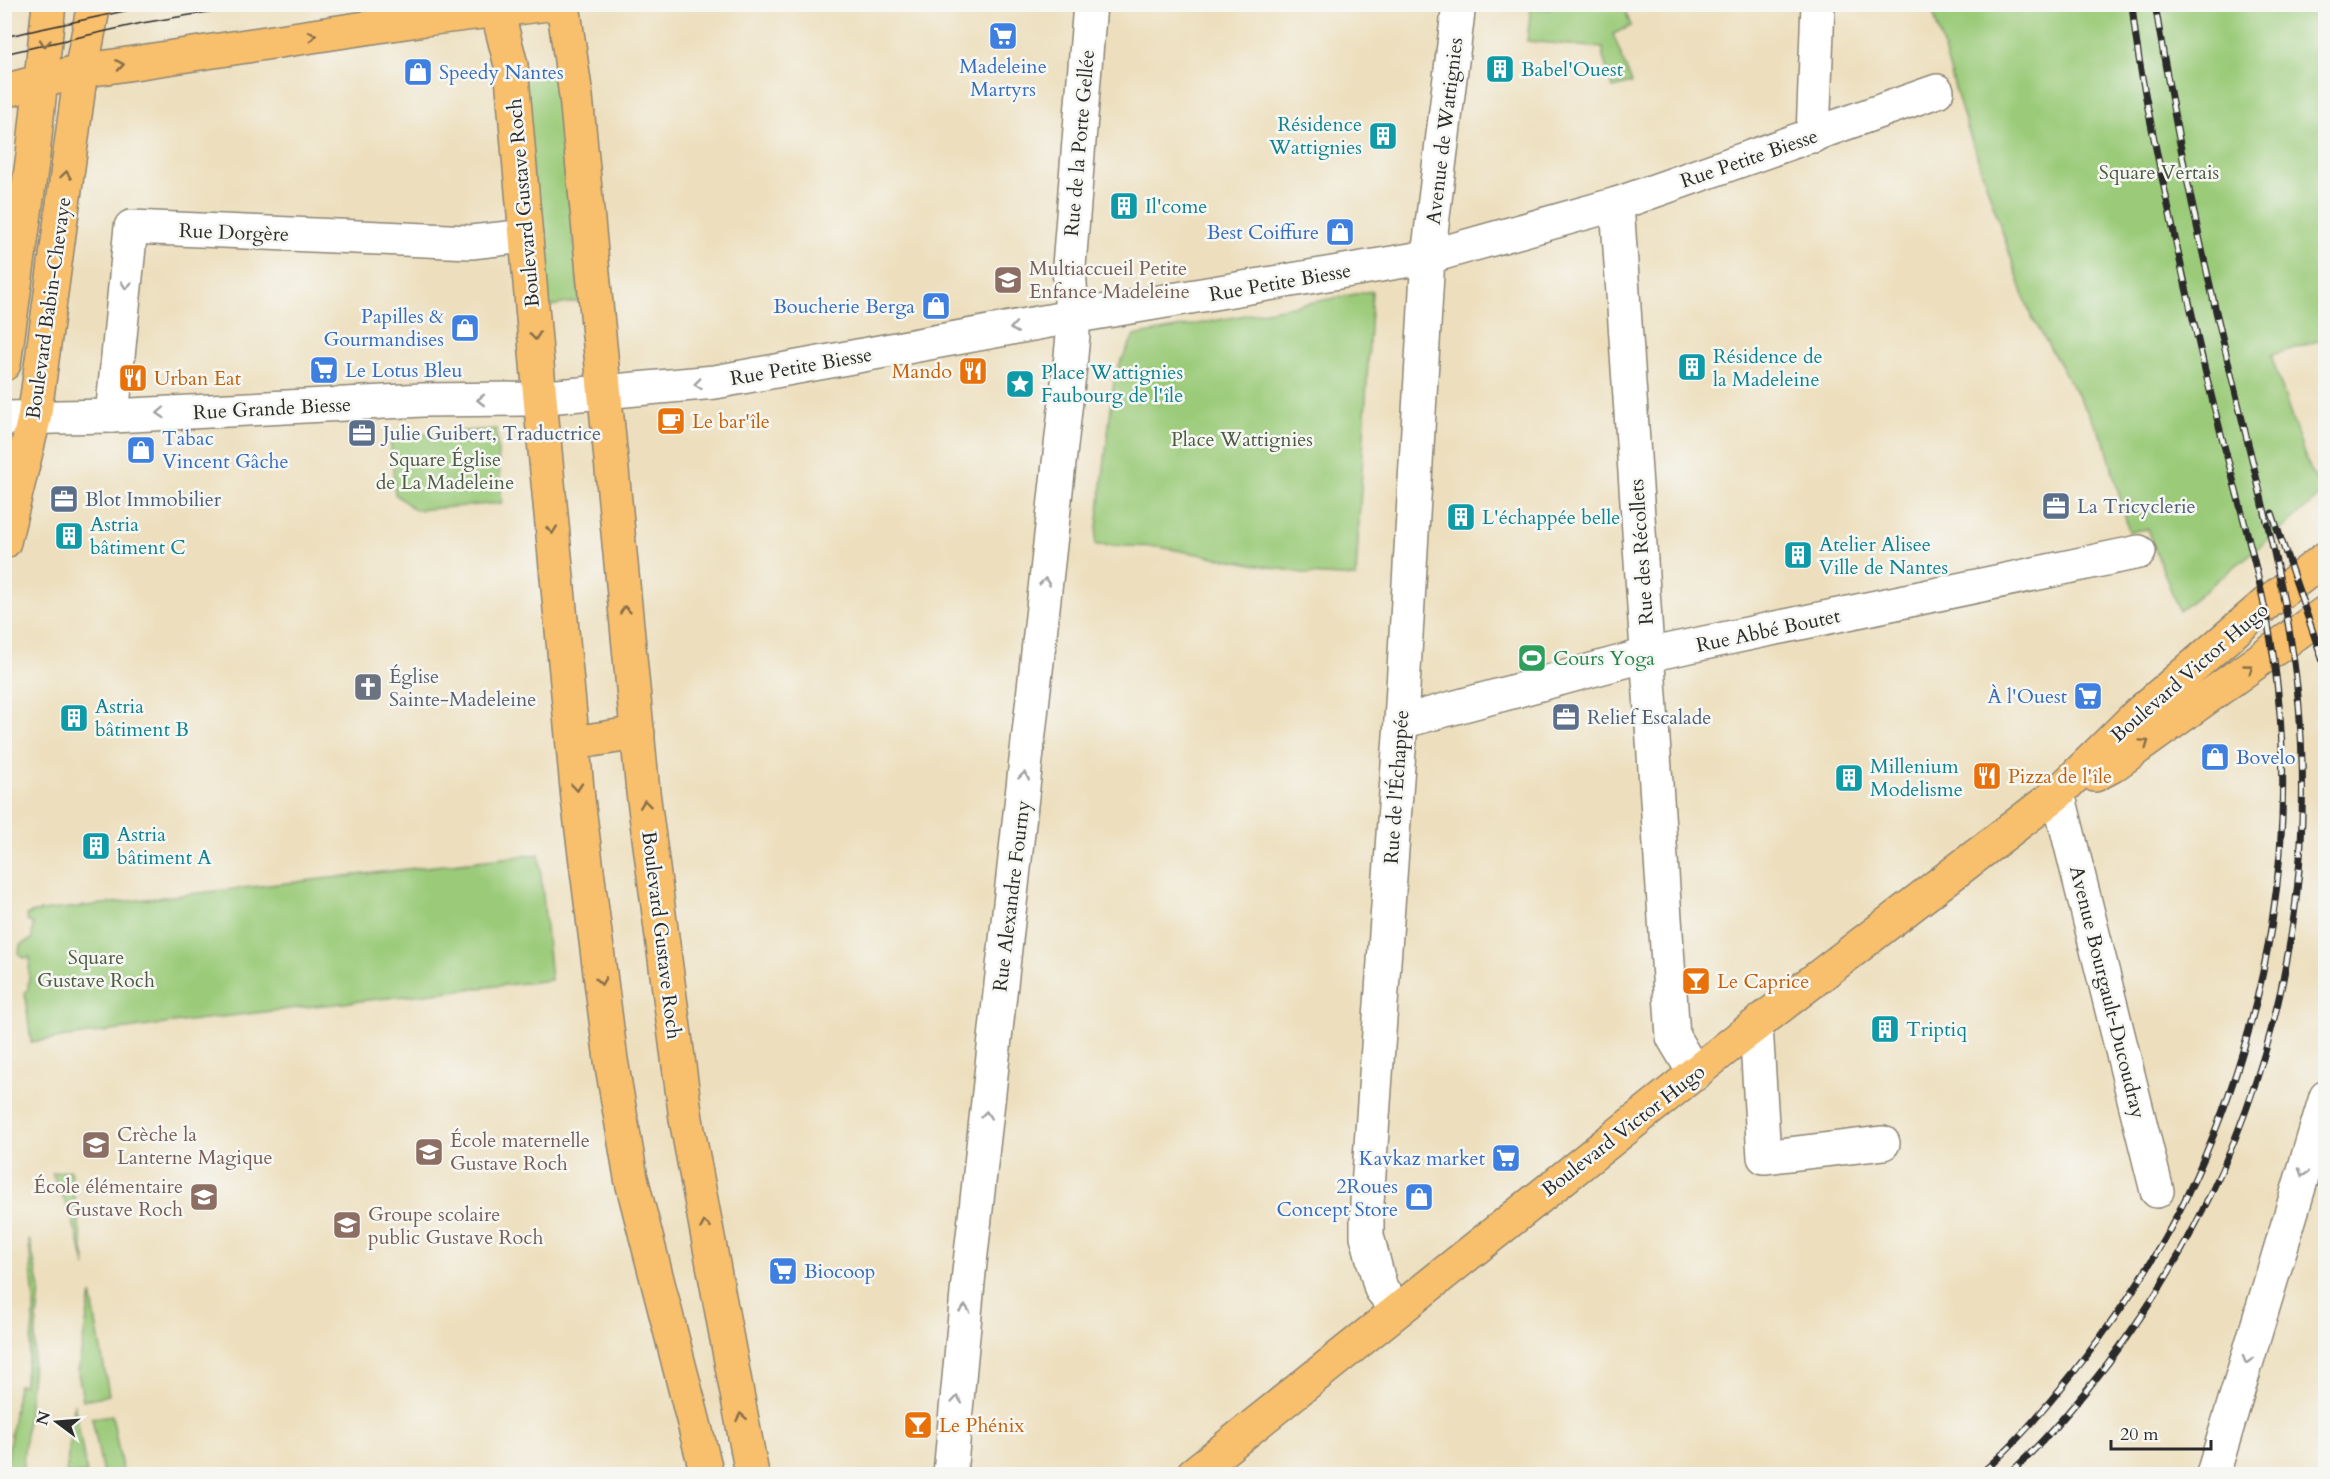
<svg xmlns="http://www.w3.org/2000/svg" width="2330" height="1479" viewBox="0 0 2330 1479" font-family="Cardo,serif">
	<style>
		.green { fill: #9bcb79; stroke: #637b52; stroke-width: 1.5 }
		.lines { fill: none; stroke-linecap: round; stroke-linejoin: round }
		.minor-casing { stroke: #8c8574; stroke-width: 36 }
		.major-casing { stroke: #8c8574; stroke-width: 36 }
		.minor { stroke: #fff; stroke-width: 33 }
		.major { stroke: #f8bf6c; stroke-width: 33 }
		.tram { stroke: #2b2b2b; stroke-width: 1.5 }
		.rail-casing { stroke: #2b2b2b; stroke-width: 7 }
		.rail { stroke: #f6f6f2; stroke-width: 4.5; stroke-dasharray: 14; stroke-linecap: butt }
		.oneway { stroke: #876e48 }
		.oneway2 { stroke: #a0a0a0 }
		.labels { text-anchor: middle; stroke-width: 5; stroke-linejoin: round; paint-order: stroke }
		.shop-label { font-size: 20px; fill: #366cbe; stroke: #f6f6f2; text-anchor: end }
		.culture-label { font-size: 20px; fill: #0d838f; stroke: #f6f6f2; text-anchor: start }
		.street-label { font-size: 20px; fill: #2b2b2b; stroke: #f6f6f2 }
		.park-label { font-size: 20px; fill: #4d5b42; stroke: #f6f6f2 }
		.education-label { font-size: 20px; fill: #785e54; stroke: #f6f6f2; text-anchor: start }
		.food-label { font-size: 20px; fill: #c56008; stroke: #f6f6f2; text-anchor: start }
		.service-label { font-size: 20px; fill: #4e5e75; stroke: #f6f6f2; text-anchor: start }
		.leisure-label { font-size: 20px; fill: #27864d; stroke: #f6f6f2; text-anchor: start }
		.worship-label { font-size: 20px; fill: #5b616d; stroke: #f6f6f2; text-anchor: start }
	</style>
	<rect width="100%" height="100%" fill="#f6f6f2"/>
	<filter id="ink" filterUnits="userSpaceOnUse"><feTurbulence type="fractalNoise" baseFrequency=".0167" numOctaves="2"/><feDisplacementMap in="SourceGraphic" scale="12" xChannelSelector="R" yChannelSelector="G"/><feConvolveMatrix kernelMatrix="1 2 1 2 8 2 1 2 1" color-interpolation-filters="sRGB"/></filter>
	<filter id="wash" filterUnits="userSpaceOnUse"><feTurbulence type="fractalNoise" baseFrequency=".008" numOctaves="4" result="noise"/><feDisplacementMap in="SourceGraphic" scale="24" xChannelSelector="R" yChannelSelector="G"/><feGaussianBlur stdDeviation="1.35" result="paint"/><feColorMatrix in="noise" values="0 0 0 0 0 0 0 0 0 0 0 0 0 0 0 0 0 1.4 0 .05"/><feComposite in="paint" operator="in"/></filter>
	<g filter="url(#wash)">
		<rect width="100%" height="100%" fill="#eddfbd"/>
		<!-- green -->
		<g class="green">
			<polygon points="1550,4 1623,5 1631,26 1613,34 1632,83 1613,88 1603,57 1603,48 1527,41 1531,7 1549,9"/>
			<polygon points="1931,5 2325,5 2325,339 2271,355 2309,469 2325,491 2288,524 2179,611 2147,529 2129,532 2105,442 2030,314 1962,112"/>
			<polygon points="557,73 580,301 545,307 523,78"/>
			<polygon points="1372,291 1356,577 1308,574 1159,547 1095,545 1115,373 1134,336"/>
			<polygon points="496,429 502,503 415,510 395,494 390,437"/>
			<path d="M539,854L551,980C377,999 204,1017 31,1042L25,993L28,989L30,957L24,958L19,954L20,945L32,939L33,923L28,922L26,915L34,912Z"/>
			<polygon points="71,1170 72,1181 86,1267 72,1218 52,1173"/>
			<path d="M29,1238L40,1289L22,1474H5V1463H7L18,1385H24C27,1361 36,1323 34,1300C32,1279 30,1259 29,1238Z"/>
			<polygon points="91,1294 109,1395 83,1400 78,1372"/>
			<polygon points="74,1403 87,1474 66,1474"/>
			<polygon points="112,1415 123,1474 103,1474 92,1418"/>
		</g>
	</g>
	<g filter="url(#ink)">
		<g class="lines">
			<!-- minor casing -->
			<g class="minor-casing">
				<g id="minor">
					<polyline points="1813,136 1818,4"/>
					<polyline points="1617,204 1673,1037 1695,1074"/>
					<polyline points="112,416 131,227 471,242 526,236"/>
					<polyline points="4,418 112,416 423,400 524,399 715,382 1071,317 1428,257 1617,204 1937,91"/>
					<polyline points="1401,722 1647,655 2139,552"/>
					<polyline points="2058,793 2157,1191"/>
					<polyline points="1756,1026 1764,1157 1883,1143"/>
					<polyline points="1397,1309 1381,1289 1367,1236 1367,1202 1401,722 1428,257 1459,4"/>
					<polyline points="950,1474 969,1272 1071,356 1073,335 1069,266 1090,4"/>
					<polyline points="2213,1474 2326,1097"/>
				</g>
			</g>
			<!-- major casing -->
			<g class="major-casing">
				<g id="major">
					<polyline points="563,4 576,96 643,792 686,1119 752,1474"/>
					<polyline points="497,10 511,65 540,398 578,799 611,1060 631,1178 707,1474"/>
					<polyline points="4,91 81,71 425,19 549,4"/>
					<polyline points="4,364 33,155 49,4"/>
					<polyline points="4,542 34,419 81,71 94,4"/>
					<polyline points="573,743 638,733"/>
					<polyline points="2095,775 2112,766 2326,612"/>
					<polyline points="1193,1474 1735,1041 2058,793 2138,714 2268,602 2326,558"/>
				</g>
			</g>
			<!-- minor -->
			<use href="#minor" class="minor"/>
			<!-- major -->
			<use href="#major" class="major"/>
			<!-- tram -->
			<g class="tram">
				<polyline points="4,37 157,4"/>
				<polyline points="4,54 142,23 256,4"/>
			</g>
			<!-- rail casing -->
			<g class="rail-casing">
				<g id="rail">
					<polyline points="2272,513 2326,670"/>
					<path d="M1980,1474C2010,1449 2036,1419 2061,1388C2114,1323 2162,1253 2196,1176C2269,1015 2299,836 2274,660C2262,579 2238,501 2218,422C2196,338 2178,253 2160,168C2149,114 2137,59 2132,4"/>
					<path d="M2009,1474C2045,1441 2078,1402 2108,1363C2252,1171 2319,945 2299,706C2289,594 2257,483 2231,374C2201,252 2175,129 2155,4"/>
				</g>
			</g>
			<!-- rail -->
			<use href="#rail" class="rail"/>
		</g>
		<!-- one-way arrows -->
		<defs><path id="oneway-chevron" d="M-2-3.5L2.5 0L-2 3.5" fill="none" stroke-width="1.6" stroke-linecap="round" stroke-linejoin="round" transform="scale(1.5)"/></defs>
		<g class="oneway">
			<use href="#oneway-chevron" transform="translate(312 36) rotate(-9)"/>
			<use href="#oneway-chevron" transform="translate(45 43) rotate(95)"/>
			<use href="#oneway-chevron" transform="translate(120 65) rotate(-9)"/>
			<use href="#oneway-chevron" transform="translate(66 175) rotate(-82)"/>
			<use href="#oneway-chevron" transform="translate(535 336) rotate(85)"/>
			<use href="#oneway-chevron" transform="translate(552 530) rotate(84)"/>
			<use href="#oneway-chevron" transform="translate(625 610) rotate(-96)"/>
			<use href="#oneway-chevron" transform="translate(2249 668) rotate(-36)"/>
			<use href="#oneway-chevron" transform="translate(2145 743) rotate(-35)"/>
			<use href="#oneway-chevron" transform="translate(577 787) rotate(85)"/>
			<use href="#oneway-chevron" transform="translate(645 804) rotate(-97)"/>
			<use href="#oneway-chevron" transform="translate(601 981) rotate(83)"/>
			<use href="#oneway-chevron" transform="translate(705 1225) rotate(-100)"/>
			<use href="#oneway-chevron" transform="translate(741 1417) rotate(-101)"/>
		</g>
		<g class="oneway2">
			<use href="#oneway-chevron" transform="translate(126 285) rotate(96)"/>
			<use href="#oneway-chevron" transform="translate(1014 328) rotate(170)"/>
			<use href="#oneway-chevron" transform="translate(698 384) rotate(174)"/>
			<use href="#oneway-chevron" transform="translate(481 400) rotate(180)"/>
			<use href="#oneway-chevron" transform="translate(161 413) rotate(177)"/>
			<use href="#oneway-chevron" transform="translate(1045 582) rotate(-84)"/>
			<use href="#oneway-chevron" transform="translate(1024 776) rotate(-84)"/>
			<use href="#oneway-chevron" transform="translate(986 1115) rotate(-84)"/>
			<use href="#oneway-chevron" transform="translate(2303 1173) rotate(107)"/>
			<use href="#oneway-chevron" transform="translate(965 1309) rotate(-85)"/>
			<use href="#oneway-chevron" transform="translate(2247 1360) rotate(107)"/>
			<use href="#oneway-chevron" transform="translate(957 1400) rotate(-85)"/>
		</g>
	</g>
	<!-- icons -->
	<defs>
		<g id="supermarket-square" transform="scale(1.5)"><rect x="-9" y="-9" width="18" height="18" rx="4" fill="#3f7fe0" stroke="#f6f6f2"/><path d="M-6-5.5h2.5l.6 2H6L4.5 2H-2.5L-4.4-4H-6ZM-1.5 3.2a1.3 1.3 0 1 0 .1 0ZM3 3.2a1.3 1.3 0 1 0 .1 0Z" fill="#fff"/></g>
		<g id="building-square" transform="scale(1.5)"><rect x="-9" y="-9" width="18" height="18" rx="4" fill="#0f9aa8" stroke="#f6f6f2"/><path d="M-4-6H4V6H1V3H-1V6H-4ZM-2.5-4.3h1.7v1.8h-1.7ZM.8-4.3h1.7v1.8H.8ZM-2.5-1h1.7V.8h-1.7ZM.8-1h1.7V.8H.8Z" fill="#fff"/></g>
		<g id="shop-square" transform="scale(1.5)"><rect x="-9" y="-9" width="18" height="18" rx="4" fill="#3f7fe0" stroke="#f6f6f2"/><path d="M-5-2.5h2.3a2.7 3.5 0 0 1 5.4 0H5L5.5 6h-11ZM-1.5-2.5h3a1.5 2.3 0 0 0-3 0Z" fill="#fff"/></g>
		<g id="school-square" transform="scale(1.5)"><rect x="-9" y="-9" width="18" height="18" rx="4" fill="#8d6e63" stroke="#f6f6f2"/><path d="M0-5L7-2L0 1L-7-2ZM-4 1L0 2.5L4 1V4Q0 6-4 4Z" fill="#fff"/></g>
		<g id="restaurant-square" transform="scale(1.5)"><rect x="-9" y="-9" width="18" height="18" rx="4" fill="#e8710a" stroke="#f6f6f2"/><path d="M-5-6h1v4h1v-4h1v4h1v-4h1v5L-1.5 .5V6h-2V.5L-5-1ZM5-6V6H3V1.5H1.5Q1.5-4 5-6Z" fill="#fff"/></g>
		<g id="sight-square" transform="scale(1.5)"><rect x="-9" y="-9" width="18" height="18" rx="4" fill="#0f9aa8" stroke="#f6f6f2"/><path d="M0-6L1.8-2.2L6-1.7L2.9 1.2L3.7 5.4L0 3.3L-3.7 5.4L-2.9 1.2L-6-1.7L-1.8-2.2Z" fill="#fff"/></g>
		<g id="cafe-square" transform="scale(1.5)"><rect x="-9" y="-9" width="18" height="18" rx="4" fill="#e8710a" stroke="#f6f6f2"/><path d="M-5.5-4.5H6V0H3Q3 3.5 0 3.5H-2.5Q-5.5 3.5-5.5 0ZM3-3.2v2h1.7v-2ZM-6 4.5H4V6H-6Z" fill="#fff"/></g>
		<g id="office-square" transform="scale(1.5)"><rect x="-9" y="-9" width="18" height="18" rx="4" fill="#5c6f8a" stroke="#f6f6f2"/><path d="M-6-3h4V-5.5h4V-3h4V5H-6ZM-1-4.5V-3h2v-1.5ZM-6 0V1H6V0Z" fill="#fff"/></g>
		<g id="stadium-square" transform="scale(1.5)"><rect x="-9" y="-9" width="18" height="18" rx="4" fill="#2e9e5b" stroke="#f6f6f2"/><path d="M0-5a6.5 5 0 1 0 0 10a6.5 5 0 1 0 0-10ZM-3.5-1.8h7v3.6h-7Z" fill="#fff"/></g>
		<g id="church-square" transform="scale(1.5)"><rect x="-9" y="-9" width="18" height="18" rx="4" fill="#6b7280" stroke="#f6f6f2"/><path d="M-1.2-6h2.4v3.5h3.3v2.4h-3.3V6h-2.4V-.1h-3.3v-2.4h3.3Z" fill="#fff"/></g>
		<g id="bar-square" transform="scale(1.5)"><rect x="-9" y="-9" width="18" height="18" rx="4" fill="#e8710a" stroke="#f6f6f2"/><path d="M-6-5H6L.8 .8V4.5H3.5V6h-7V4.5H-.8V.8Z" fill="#fff"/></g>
	</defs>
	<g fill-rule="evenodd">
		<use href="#supermarket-square" x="1003" y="36"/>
		<use href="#building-square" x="1500" y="69"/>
		<use href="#shop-square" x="418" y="72"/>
		<use href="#building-square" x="1383" y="136"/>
		<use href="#building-square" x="1124" y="206"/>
		<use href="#shop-square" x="1340" y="232"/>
		<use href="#school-square" x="1008" y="280"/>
		<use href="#shop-square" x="936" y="306"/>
		<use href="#shop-square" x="465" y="328"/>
		<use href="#building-square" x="1692" y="367"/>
		<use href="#supermarket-square" x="324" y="370"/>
		<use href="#restaurant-square" x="973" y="371"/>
		<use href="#restaurant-square" x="133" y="378"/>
		<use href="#sight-square" x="1020" y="384"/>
		<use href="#cafe-square" x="671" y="421"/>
		<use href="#office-square" x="362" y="433"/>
		<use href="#shop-square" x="141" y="450"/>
		<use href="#office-square" x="64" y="499"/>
		<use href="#office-square" x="2056" y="506"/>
		<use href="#building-square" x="1461" y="517"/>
		<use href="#building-square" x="69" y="536"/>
		<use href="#building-square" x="1798" y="555"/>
		<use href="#stadium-square" x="1532" y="658"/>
		<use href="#church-square" x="368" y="687"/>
		<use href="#supermarket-square" x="2088" y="696"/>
		<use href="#office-square" x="1566" y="717"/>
		<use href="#building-square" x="74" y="718"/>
		<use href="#shop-square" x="2215" y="757"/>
		<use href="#restaurant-square" x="1987" y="776"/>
		<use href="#building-square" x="1849" y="778"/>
		<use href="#building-square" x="96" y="846"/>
		<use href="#bar-square" x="1696" y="981"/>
		<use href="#building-square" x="1885" y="1029"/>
		<use href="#school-square" x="96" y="1145"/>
		<use href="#school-square" x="429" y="1152"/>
		<use href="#supermarket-square" x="1506" y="1158"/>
		<use href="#school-square" x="204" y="1197"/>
		<use href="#shop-square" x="1419" y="1197"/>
		<use href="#school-square" x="347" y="1225"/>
		<use href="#supermarket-square" x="783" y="1271"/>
		<use href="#bar-square" x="918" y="1425"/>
	</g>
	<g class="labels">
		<!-- shop labels -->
		<g class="shop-label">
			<text x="1003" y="73" text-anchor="middle">Madeleine<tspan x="1003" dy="23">Martyrs</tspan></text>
			<text x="439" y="79" text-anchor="start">Speedy Nantes</text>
			<text x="1319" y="239">Best Coiffure</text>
			<text x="915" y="313">Boucherie Berga</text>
			<text x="444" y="323">Papilles &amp;<tspan x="444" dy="23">Gourmandises</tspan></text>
			<text x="345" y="377" text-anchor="start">Le Lotus Bleu</text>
			<text x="162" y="445" text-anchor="start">Tabac<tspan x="162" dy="23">Vincent Gâche</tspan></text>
			<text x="2067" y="703">À l'Ouest</text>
			<text x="2236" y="764" text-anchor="start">Bovelo</text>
			<text x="1485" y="1165">Kavkaz market</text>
			<text x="1398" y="1193">2Roues<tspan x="1398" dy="23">Concept Store</tspan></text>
			<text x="804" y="1278" text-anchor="start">Biocoop</text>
		</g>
		<!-- culture labels -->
		<g class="culture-label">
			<text x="1521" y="76">Babel'Ouest</text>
			<text x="1362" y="131" text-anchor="end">Résidence<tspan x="1362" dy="23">Wattignies</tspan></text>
			<text x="1145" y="213">Il'come</text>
			<text x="1713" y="363">Résidence de<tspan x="1713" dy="23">la Madeleine</tspan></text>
			<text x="1041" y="379">Place Wattignies<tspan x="1041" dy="23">Faubourg de l'île</tspan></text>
			<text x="1482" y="524">L'échappée belle</text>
			<text x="90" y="531">Astria<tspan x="90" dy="23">bâtiment C</tspan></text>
			<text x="1819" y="551">Atelier Alisee<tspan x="1819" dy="23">Ville de Nantes</tspan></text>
			<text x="95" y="713">Astria<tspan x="95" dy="23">bâtiment B</tspan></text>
			<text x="1870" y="773">Millenium<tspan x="1870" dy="23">Modelisme</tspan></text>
			<text x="117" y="841">Astria<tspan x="117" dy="23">bâtiment A</tspan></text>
			<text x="1906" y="1036">Triptiq</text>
		</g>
		<!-- street labels -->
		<g class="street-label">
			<text transform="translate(1444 131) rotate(-83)" y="7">Avenue de Wattignies</text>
			<text transform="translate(1079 143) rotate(-85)" y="7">Rue de la Porte Gellée</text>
			<text transform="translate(1749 158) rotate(-19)" y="7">Rue Petite Biesse</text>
			<text transform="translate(523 203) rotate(-95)" y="7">Boulevard Gustave Roch</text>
			<text transform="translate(234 232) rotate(2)" y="7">Rue Dorgère</text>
			<text transform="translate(1280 282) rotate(-10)" y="7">Rue Petite Biesse</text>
			<text transform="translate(48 308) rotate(-82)" y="7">Boulevard Babin-Chevaye</text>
			<text transform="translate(801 366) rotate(-10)" y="7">Rue Petite Biesse</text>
			<text transform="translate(272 408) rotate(-3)" y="7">Rue Grande Biesse</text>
			<text transform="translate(1641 552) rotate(-94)" y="7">Rue des Récollets</text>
			<text transform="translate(1768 630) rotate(-12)" y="7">Rue Abbé Boutet</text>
			<text transform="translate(2189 672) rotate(-41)" y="7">Boulevard Victor Hugo</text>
			<text transform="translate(1396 787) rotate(-86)" y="7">Rue de l'Échappée</text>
			<text transform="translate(1011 896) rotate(-83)" y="7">Rue Alexandre Fourny</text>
			<text transform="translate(662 935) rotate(83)" y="7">Boulevard Gustave Roch</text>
			<text transform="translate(2108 992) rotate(76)" y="7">Avenue Bourgault-Ducoudray</text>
			<text transform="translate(1623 1130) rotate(-38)" y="7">Boulevard Victor Hugo</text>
		</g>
		<!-- park labels -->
		<g class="park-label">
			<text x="2159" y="179">Square Vertais</text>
			<text x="1242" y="446">Place Wattignies</text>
			<text x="445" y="466">Square Église<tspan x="445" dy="23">de La Madeleine</tspan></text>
			<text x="96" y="964">Square<tspan x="96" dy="23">Gustave Roch</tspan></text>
		</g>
		<!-- education labels -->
		<g class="education-label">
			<text x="1029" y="275">Multiaccueil Petite<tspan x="1029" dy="23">Enfance Madeleine</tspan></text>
			<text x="117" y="1141">Crèche la<tspan x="117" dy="23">Lanterne Magique</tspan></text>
			<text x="450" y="1147">École maternelle<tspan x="450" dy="23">Gustave Roch</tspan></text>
			<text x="183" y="1193" text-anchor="end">École élémentaire<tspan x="183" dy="23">Gustave Roch</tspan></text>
			<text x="368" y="1221">Groupe scolaire<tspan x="368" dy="23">public Gustave Roch</tspan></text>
		</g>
		<!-- food labels -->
		<g class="food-label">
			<text x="952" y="378" text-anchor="end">Mando</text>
			<text x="154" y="385">Urban Eat</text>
			<text x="692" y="428">Le bar'île</text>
			<text x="2008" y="783">Pizza de l'île</text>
			<text x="1717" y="988">Le Caprice</text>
			<text x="939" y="1432">Le Phénix</text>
		</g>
		<!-- service labels -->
		<g class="service-label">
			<text x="383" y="440">Julie Guibert, Traductrice</text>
			<text x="85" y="506">Blot Immobilier</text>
			<text x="2077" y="513">La Tricyclerie</text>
			<text x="1587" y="724">Relief Escalade</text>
		</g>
		<!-- leisure labels -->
		<g class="leisure-label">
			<text x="1553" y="665">Cours Yoga</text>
		</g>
		<!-- worship labels -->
		<g class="worship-label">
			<text x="389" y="683">Église<tspan x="389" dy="23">Sainte-Madeleine</tspan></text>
		</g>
	</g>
	<!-- margin -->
	<rect width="2330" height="1479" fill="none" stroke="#f6f6f2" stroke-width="24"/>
	<!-- north arrow -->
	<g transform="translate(57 1422) rotate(286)" stroke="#f6f6f2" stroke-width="4.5" paint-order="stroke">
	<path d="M0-4.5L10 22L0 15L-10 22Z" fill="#2b2b2b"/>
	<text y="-9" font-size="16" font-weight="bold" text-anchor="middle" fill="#2b2b2b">N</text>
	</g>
	<!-- scale -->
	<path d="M2111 1440v9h100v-9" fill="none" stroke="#2b2b2b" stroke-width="3"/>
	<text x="2120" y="1440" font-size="18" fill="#2b2b2b" stroke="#f6f6f2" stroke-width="4.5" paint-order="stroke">20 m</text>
</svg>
